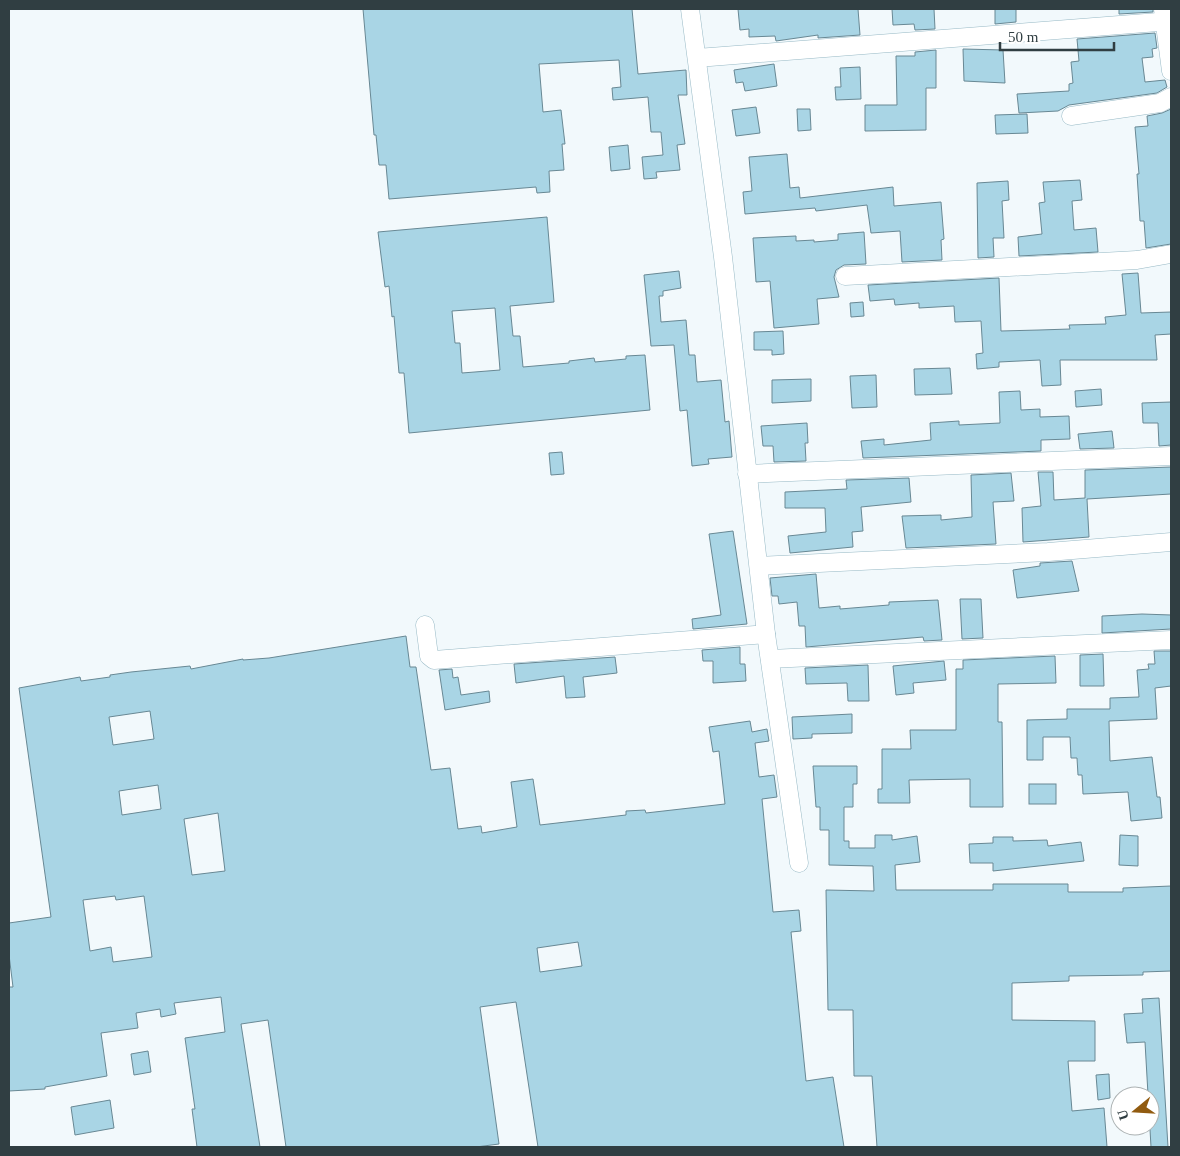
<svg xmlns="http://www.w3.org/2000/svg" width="1180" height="1156" viewBox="0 0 1180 1156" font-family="'Times New Roman',serif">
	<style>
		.building { fill: #a9d5e5; stroke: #688894; fill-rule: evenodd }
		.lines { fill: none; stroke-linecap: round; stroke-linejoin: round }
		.minor-casing { stroke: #97b9c5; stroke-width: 19 }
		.minor { stroke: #fff; stroke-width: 18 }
	</style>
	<rect width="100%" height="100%" fill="#f2f9fc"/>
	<!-- building -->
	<g class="building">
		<polygon points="363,9 632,9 638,74 686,70 687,95 678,95 685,144 677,145 680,170 656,172 657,178 644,179 642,157 663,155 661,132 651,132 648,97 613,100 612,88 621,87 619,60 539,64 543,112 561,110 565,144 562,144 564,170 549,171 550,192 537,193 536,187 389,199 386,165 379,165 376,135 374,135"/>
		<polygon points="738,9 858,9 860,35 818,38 818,35 776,41 775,36 749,37 749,29 740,30"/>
		<polygon points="892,9 934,9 935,29 915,30 914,24 893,25"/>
		<polygon points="995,9 1016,9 1016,22 995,24"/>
		<polygon points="1119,9 1153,9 1153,12 1119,14"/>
		<polygon points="1155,33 1157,48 1152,49 1153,57 1142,58 1145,82 1165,80 1167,87 1157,93 1069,105 1058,111 1019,113 1017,94 1069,91 1069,84 1073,83 1071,62 1079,61 1077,39"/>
		<polygon points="963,49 1003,50 1005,83 964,81"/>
		<polygon points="936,50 936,88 926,88 926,130 865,131 865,105 897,105 896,56 915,56 915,52"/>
		<polygon points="774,64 777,86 745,91 743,82 736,83 734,70"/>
		<polygon points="860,67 861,99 836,100 835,87 841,87 840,68"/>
		<polygon points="756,107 760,133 736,136 732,110"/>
		<polygon points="797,109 810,109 811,130 798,131"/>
		<polygon points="1171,109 1171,244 1146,248 1144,221 1140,221 1137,174 1139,174 1135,127 1148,126 1147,116 1162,113"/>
		<polygon points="1027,114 1028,133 996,134 995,115"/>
		<polygon points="628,145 630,169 611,171 609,147"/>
		<polygon points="787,154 790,188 799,187 800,198 893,187 894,206 941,202 944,239 941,240 942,260 902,262 900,231 871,233 867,205 816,211 815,208 745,214 743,192 752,191 749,157"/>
		<polygon points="1080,180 1082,200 1072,201 1074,230 1096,228 1098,252 1019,256 1018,237 1042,234 1039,203 1045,202 1043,182"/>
		<polygon points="1008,181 1009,200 1002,201 1004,238 993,238 994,257 978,258 977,183"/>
		<path d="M547,217L554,302L510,306L513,336H520L523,367L569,363V361L594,358L595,362L626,359V356L645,355L650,410L409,433L404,373H399L394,316L392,317L389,286L385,287L378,232ZM495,308L500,370L462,373L460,343H455L452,311Z"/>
		<polygon points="864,232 866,264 844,265 836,270 834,277 839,297 817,299 819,324 774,328 770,281 756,282 753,238 796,236 796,241 814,240 814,242 838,240 838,234"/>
		<polygon points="679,271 681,288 663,291 663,296 659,296 661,322 686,320 689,355 695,355 697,382 721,380 725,422 729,421 732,457 708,459 709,464 692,466 687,410 680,411 674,345 651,346 644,275"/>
		<polygon points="1138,273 1141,313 1171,312 1171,334 1155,335 1157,360 1060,360 1061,385 1042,386 1040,360 999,362 999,367 977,369 976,354 983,353 981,321 955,322 954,306 919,308 919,303 895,305 894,299 870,301 868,285 999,278 1001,331 1039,330 1070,329 1069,325 1106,324 1105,317 1126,315 1122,274"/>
		<polygon points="863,302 864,316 851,317 850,303"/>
		<polygon points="783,331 784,354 772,355 772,350 754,350 754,332"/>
		<polygon points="950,368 952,394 915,395 914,369"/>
		<polygon points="876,375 877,407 852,408 850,376"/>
		<polygon points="811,379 811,401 772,403 772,380"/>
		<polygon points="1101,389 1102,405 1076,407 1075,391"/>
		<polygon points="1020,391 1021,410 1040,409 1040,417 1069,416 1070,439 1041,440 1041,451 863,458 861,441 884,439 884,445 931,440 930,423 959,421 959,425 1000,423 999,392"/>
		<polygon points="1171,402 1171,445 1159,446 1158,423 1143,423 1142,403"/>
		<polygon points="807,423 808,443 805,443 806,461 774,462 773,446 763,446 761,426"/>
		<polygon points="1112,431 1114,448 1080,449 1078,434"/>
		<polygon points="562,452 564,474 551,475 549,453"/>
		<polygon points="1171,467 1171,494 1087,499 1089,537 1023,542 1022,508 1041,506 1038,472 1053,472 1054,500 1085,498 1085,470"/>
		<polygon points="1011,473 1014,501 993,502 996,544 906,548 902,516 941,515 941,520 972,517 971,475"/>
		<polygon points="909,478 911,502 861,507 863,531 852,532 853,547 790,553 788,536 826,532 825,508 785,508 785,492 847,489 846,480"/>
		<polygon points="733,531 747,624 693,629 692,619 721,615 709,534"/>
		<polygon points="1072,561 1079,591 1017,598 1013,570 1040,566 1040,563"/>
		<polygon points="816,574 819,608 840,606 840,609 889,605 889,602 938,600 942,640 924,641 923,637 806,647 805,626 799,626 797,602 779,604 778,596 772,596 770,578"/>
		<polygon points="960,599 981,599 983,638 962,639"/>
		<polygon points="1142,614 1171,615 1171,629 1102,633 1102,616"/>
		<path d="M406,636L410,667H416L431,770L450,768L458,829L481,826L482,833L517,827L511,782L533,779L540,825L626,815V811L645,810L646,813L725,804L719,751L713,752L709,727L750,721L752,732L767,729L769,741L755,743L759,777L774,775L777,797L762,799L773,912L799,910L801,931L791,932L806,1081L833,1077L844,1147H538L516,1002L480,1007L499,1144L476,1147H286L268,1020L241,1024L260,1147H197L192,1109H195L185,1038L225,1032L221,997L174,1003L176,1014L161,1017L160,1009L136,1013L138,1028L101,1033L107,1076L45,1087V1089L9,1091V987H13L9,955V923L51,917L19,688L80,677L81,681L110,677V675L131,672L190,666L191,669L243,659V660L269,658ZM150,711L154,739L113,745L109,717ZM158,785L161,809L122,815L119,791ZM218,813L225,871L192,875L184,819ZM115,896L116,900L144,896L152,957L113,962L111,947L90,951L83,900ZM578,942L582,966L540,972L537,948Z"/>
		<polygon points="740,647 740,664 745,664 746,681 713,683 713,661 703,661 702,650"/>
		<polygon points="1154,651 1171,651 1171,686 1155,688 1157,719 1109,721 1110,761 1152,757 1157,797 1160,797 1162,818 1131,821 1128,792 1083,794 1082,775 1078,775 1077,758 1071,758 1070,737 1043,737 1043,760 1027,760 1027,720 1067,719 1067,709 1110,709 1110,698 1139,697 1137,670 1149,669 1148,664 1155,664"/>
		<polygon points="1103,654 1104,686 1080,686 1080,655"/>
		<polygon points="1055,656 1056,683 998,684 998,722 1002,722 1003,807 970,807 970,779 909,780 910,803 878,803 878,789 882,789 882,749 911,749 910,730 956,730 956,669 963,669 963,660"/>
		<polygon points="615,657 617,673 583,677 585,697 566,698 564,676 516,683 514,664"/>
		<polygon points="944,661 946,680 913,683 914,693 896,695 893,666"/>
		<polygon points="868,665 869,701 848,701 847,683 806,684 805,668"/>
		<polygon points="452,669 453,678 458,677 461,695 489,691 490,702 445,710 439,670"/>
		<polygon points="852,714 852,733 812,734 812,738 793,739 792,717"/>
		<polygon points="813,766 857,766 857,784 853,784 853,807 844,807 844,841 849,841 849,848 875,848 875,835 892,835 892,840 917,836 920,862 895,865 896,890 993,890 993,884 1068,884 1068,892 1123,892 1123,888 1171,886 1171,971 1143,972 1143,975 1069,976 1069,981 1012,983 1012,1020 1095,1021 1095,1061 1068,1061 1072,1111 1104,1108 1107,1147 877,1147 872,1076 854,1076 853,1010 828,1010 826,890 874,891 873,866 829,865 829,830 820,830 820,807 816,807"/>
		<rect x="1029" y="784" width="27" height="20"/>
		<polygon points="1120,835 1138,836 1138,866 1119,865"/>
		<polygon points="993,837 1013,837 1013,841 1047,840 1048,846 1081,842 1084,861 993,871 993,863 970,863 969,844 993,843"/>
		<polygon points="1159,998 1168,1147 1151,1147 1145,1042 1127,1043 1124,1014 1143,1013 1142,999"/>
		<polygon points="148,1051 151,1072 134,1075 131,1054"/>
		<polygon points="1109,1074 1110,1098 1098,1100 1096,1075"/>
		<polygon points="110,1100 114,1128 75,1135 71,1107"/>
	</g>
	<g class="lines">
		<!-- minor casing -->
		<g class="minor-casing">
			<g id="minor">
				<polyline points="690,9 723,257 766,634 799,863"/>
				<polyline points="1163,9 1171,71"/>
				<polyline points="697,58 1171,21"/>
				<polyline points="1071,116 1160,103 1171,97"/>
				<polyline points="845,276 1137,260 1171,254"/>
				<polyline points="747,474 1171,456"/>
				<polyline points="759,566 1048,552 1171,542"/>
				<polyline points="425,625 429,656 434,660 766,634"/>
				<polyline points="770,659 1171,640"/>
			</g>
		</g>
		<!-- minor -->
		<use href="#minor" class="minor"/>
	</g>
	<!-- border -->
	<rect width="1180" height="1156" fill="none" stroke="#303e42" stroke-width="20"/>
	<!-- north arrow -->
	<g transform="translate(1135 1111) rotate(252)"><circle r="24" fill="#ffffff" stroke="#acb2b3"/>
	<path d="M0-4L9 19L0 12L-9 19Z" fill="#915b10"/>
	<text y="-8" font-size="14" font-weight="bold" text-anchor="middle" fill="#303e42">U</text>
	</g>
	<!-- scale -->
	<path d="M1000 42v8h114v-8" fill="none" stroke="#303e42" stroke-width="2.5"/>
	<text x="1008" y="42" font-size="15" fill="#303e42" stroke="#ffffff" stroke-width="4" paint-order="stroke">50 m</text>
</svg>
